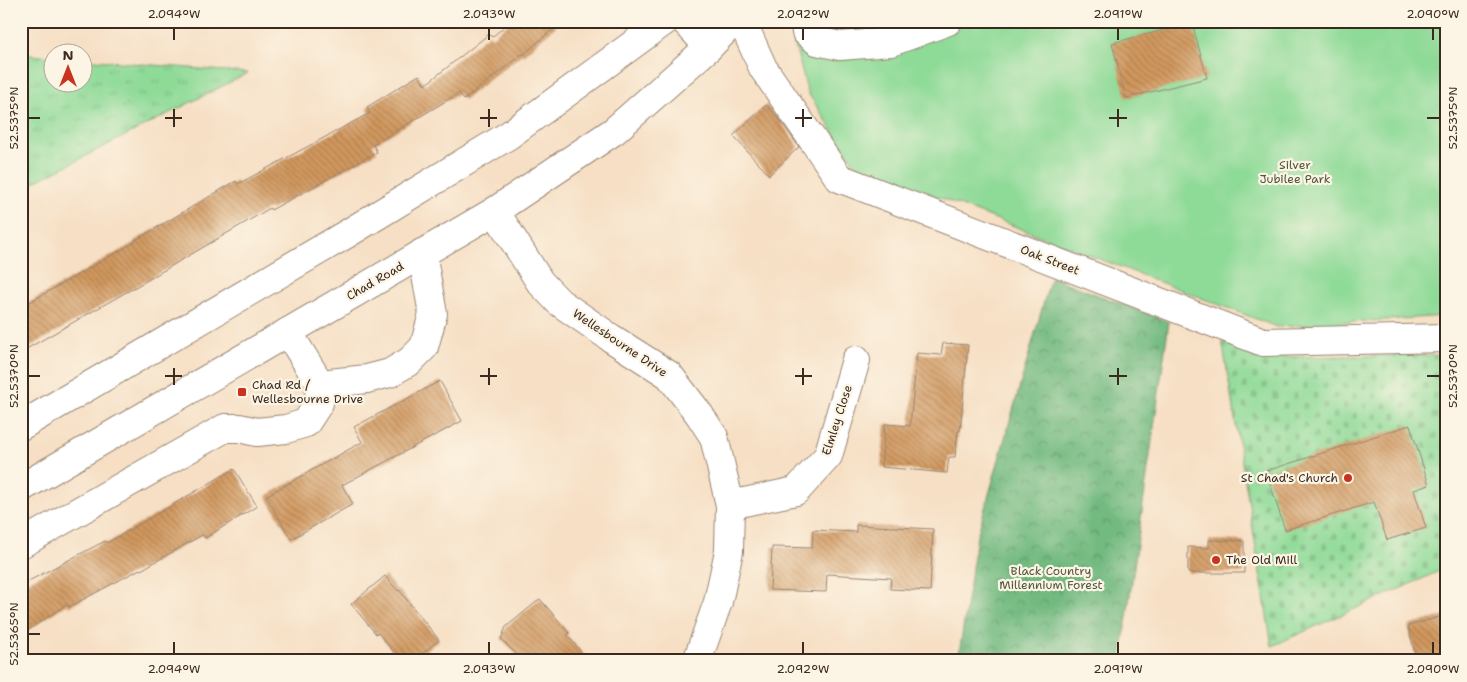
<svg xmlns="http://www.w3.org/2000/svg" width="1467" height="682" viewBox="0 0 1467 682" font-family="'Shantell Sans',sans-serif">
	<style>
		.grass { fill: url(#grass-tufts); stroke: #64825a }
		.forest { fill: url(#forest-crowns); stroke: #56724f }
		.cemetery { fill: url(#cemetery-stones); stroke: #64825a }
		.park { fill: #8eda97; stroke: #64825a }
		.building { fill: url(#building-back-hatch) }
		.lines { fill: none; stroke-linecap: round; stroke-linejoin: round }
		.minor-casing { stroke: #988471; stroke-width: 30 }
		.minor { stroke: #fff; stroke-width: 28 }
		.ticks { fill: none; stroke: #3b2a1e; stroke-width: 2 }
		.poi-dot { fill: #c8321e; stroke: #fcf5e5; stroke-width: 2 }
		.labels { text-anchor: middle; stroke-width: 4.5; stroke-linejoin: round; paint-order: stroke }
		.park-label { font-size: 12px; fill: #50563c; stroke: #fcf5e5 }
		.street-label { font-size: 12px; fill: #3b2a1e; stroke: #fcf5e5 }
		.poi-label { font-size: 12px; fill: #3b2a1e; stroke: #fcf5e5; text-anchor: start }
		.neatline { fill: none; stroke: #3b2a1e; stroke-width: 2 }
		.ticks-label { font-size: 12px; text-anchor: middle; fill: #3b2a1e }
	</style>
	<defs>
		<pattern id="grass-tufts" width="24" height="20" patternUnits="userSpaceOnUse" patternTransform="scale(1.25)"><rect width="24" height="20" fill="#8eda97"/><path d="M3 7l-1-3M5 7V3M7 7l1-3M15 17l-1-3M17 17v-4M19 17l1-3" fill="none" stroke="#7bbb82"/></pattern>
		<pattern id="forest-crowns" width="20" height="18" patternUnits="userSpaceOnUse" patternTransform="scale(1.25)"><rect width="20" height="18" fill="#72ba80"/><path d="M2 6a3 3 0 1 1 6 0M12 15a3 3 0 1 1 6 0" fill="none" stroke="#5f9768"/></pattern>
		<pattern id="cemetery-stones" width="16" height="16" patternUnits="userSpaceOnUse" patternTransform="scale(1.25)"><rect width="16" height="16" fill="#8eda97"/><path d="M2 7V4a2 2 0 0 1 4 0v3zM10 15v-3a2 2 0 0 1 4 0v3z" fill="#7bbb82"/></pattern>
		<pattern id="building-back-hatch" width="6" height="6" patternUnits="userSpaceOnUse" patternTransform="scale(1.25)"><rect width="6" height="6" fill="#d1985e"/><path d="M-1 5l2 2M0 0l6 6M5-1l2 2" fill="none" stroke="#ab7c4d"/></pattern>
	</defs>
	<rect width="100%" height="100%" fill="#fcf5e5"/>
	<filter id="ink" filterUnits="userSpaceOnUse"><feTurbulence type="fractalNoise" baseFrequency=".02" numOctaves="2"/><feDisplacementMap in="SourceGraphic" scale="10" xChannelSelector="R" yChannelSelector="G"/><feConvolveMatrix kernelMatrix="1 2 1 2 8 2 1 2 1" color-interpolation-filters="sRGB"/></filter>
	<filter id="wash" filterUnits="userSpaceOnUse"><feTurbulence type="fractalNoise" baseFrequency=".0096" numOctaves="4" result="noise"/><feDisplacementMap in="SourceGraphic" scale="20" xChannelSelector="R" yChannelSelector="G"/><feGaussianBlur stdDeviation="1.12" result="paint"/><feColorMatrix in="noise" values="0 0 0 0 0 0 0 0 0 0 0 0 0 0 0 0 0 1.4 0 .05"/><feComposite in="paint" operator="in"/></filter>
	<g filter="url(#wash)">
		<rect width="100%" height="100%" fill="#f6dfc4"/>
		<!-- grass -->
		<polygon class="grass" points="21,54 52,57 52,82 82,82 83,59 248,73 21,189"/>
		<!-- forest -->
		<polygon class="forest" points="1051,277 1169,322 1121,658 1265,656 1266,661 958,661 977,536"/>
		<!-- cemetery -->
		<polygon class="cemetery" points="1222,340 1272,357 1446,355 1446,568 1272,646"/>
		<!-- park -->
		<polygon class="park" points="799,21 886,21 919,33 927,21 1446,21 1446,316 1277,327 855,165 808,93 794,42"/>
		<g id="blocks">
			<!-- building -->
			<g class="building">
				<polygon points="511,21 562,21 523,55 522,54 464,100 459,93 373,145 377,152 271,210 270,208 144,282 21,352 21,307 135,242 134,241 236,181 238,184 370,113 367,107 419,75 425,85 489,34 492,37"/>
				<polygon points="1192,23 1207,78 1126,98 1112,43"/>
				<polygon points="766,105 779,119 799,147 769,175 733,136"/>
				<polygon points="943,343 968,345 960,431 958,431 955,457 949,457 947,473 881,467 885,424 910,426 917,353 941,355"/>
				<polygon points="440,381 462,421 342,485 353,504 291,539 266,496 362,442 354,427"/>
				<polygon points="1410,425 1429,485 1414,490 1426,528 1387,540 1374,502 1285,530 1266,471"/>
				<polygon points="234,469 257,506 205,538 202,535 141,570 140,569 69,607 67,604 21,635 21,585 105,541 107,543"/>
				<polygon points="856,525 933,529 930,591 890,589 891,578 827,574 826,592 770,590 772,547 812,548 813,530 856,532"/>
				<polygon points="1209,540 1244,541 1244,573 1188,573 1188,547 1209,548"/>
				<polygon points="385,576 398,591 399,590 439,640 413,661 401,661 378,633 376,634 351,604"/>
				<polygon points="540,599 569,633 567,635 589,661 523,661 501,639 506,627"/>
				<polygon points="1446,615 1446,654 1417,661 1408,626"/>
			</g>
		</g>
	</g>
	<g filter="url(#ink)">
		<use href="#blocks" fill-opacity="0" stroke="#988471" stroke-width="1"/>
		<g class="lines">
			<!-- minor casing -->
			<g class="minor-casing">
				<g id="minor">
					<polyline points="685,21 709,47"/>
					<polyline points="742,21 763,68 839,178 1263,342 1446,338"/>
					<polyline points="804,21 806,32 817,41 840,46 891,42 948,21"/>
					<polyline points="495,211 540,282 559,302 611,338 669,375 699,414 714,437 730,505 729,551 718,602 697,661"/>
					<polyline points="320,384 367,379 390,373 410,361 424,347 433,314 422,253"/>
					<polyline points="21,426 350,232 509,135 665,21"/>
					<polyline points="21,488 495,211 614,131 709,47 734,21"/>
					<polyline points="730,505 796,491 828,456 856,360"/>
					<polyline points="21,544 225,428 239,428 257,432 286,429 306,423 319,403 320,384 288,332"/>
				</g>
			</g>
			<!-- minor -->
			<use href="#minor" class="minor"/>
		</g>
	</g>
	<!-- ticks -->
	<path class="ticks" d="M174,28V40M489,28V40M803,28V40M1118,28V40M1433,28V40M174,109V127M489,109V127M803,109V127M1118,109V127M28,118H40M165,118H182M480,118H497M795,118H812M1109,118H1127M1427,118H1440M174,368V385M489,368V385M803,368V385M1118,368V385M28,376H40M165,376H182M480,376H497M795,376H812M1109,376H1127M1427,376H1440M28,634H40M174,642V654M489,642V654M803,642V654M1118,642V654M1433,642V654"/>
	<!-- markers -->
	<g class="poi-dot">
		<rect x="237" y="387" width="10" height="10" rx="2.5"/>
		<circle cx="1348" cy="478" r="5"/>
		<circle cx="1216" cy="560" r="5"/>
	</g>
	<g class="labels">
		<!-- park labels -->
		<g class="park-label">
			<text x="1295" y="169">Silver<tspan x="1295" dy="14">Jubilee Park</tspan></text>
			<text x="1051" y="575">Black Country<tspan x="1051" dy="14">Millennium Forest</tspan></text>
		</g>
		<!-- street labels -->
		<g class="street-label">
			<text transform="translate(1050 260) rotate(21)" y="4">Oak Street</text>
			<text transform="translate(375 281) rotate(-30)" y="4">Chad Road</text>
			<text transform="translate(620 343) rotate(34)" y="4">Wellesbourne Drive</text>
			<text transform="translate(837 420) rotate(-72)" y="4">Elmley Close</text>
		</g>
		<!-- poi labels -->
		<g class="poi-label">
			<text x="252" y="389">Chad Rd /<tspan x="252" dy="14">Wellesbourne Drive</tspan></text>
			<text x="1338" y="482" text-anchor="end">St Chad's Church</text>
			<text x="1226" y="564">The Old Mill</text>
		</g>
	</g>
	<!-- margin -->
	<rect width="1467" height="682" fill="none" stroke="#fcf5e5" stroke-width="55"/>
	<!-- north arrow -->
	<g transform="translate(68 68)"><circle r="24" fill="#fcf5e5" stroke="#afa495"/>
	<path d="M0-4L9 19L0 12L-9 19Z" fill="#c8321e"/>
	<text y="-8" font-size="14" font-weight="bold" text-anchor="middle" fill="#3b2a1e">N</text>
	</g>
	<rect x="28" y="28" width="1412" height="626" class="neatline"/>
	<g class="ticks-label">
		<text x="174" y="18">2.094°W</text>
		<text x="489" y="18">2.093°W</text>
		<text x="803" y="18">2.092°W</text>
		<text x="1118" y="18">2.091°W</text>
		<text x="1433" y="18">2.090°W</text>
		<text transform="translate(14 118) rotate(-90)" y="4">52.5375°N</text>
		<text transform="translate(1453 118) rotate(-90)" y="4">52.5375°N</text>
		<text transform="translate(14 376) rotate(-90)" y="4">52.5370°N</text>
		<text transform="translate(1453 376) rotate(-90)" y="4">52.5370°N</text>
		<text transform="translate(14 634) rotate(-90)" y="4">52.5365°N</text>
		<text x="174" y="673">2.094°W</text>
		<text x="489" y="673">2.093°W</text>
		<text x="803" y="673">2.092°W</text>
		<text x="1118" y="673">2.091°W</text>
		<text x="1433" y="673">2.090°W</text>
	</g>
</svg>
